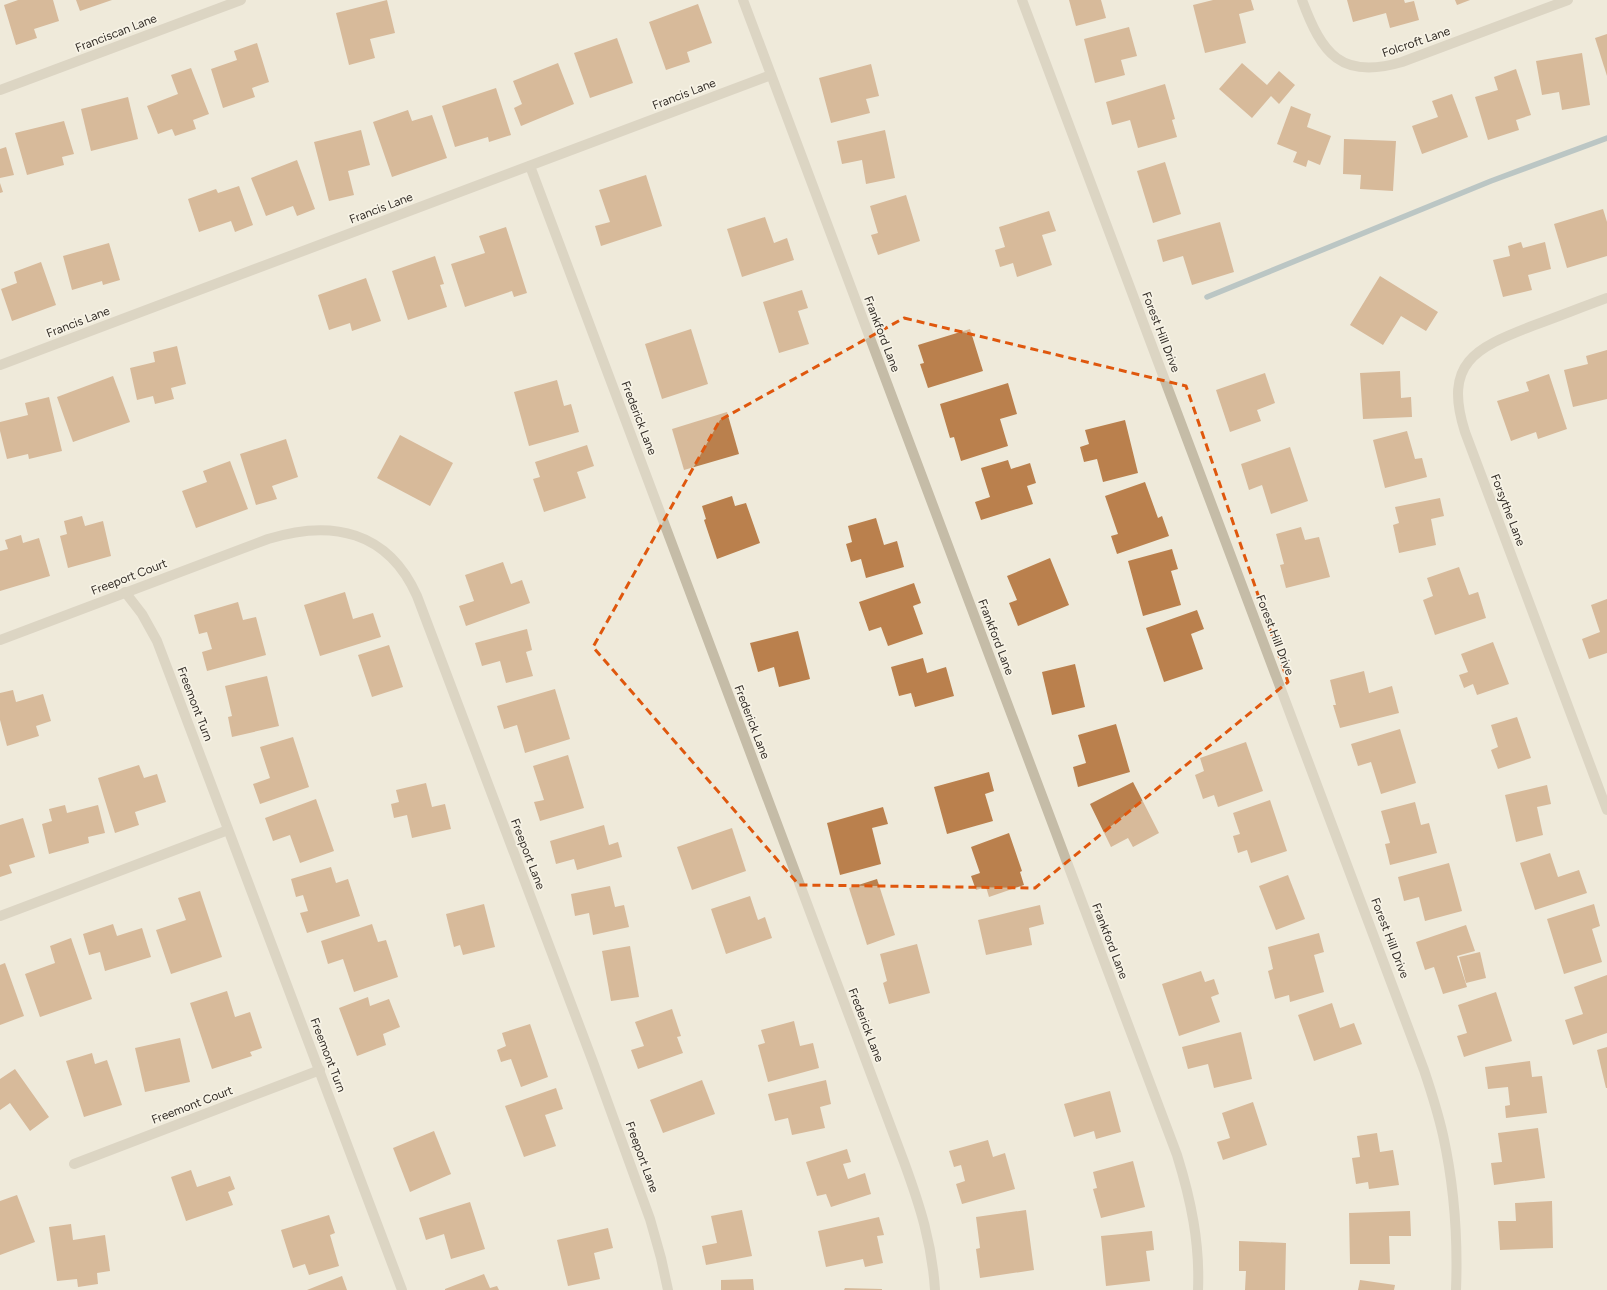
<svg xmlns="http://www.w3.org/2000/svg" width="1607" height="1290" viewBox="0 0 1607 1290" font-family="Figtree,sans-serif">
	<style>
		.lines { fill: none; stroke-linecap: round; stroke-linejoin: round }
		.stream { stroke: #7c9ca9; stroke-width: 5.5 }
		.building { fill: #ba804d }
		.minor { stroke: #c5bca7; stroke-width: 10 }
		.marked { fill: none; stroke: #df570d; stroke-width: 3; stroke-dasharray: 8 5; stroke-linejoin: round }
		.labels { text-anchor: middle; stroke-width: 3.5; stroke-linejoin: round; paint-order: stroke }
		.street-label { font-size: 12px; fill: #332d27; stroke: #f7f3e6 }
	</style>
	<rect width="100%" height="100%" fill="#efeada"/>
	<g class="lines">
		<!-- stream -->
		<polyline class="stream" points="1207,297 1491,181 1607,138"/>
	</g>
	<!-- building -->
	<g class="building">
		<polygon points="18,0 53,0 59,21 34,29 37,38 16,45 4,5"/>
		<polygon points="76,0 112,0 80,11"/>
		<polygon points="387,0 395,33 370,39 375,58 349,65 336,13"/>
		<polygon points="1069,0 1101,0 1106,18 1076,26"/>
		<polygon points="1213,0 1251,0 1254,10 1239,14 1246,43 1205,53 1193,5"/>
		<polygon points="1347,0 1404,0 1405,3 1414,1 1419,20 1390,28 1386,13 1353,22"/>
		<polygon points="1455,0 1470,0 1457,5"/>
		<polygon points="698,4 712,43 687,52 690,62 666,70 649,22"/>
		<polygon points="1129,27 1137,56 1121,60 1125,75 1095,83 1084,39"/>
		<polygon points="1607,34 1607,76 1595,38"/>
		<polygon points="617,38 633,83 590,98 574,53"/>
		<polygon points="257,43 269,82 252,88 255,97 223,108 211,69 237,60 234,51"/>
		<polygon points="1582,53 1590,105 1562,110 1559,92 1542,95 1536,61"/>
		<polygon points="558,63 574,104 521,126 514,108 522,104 513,81"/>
		<polygon points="1242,63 1267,85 1279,71 1295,85 1279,104 1271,96 1252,118 1219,89"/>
		<polygon points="871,64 879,96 866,99 870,113 831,123 819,78"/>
		<polygon points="191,68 209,114 193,120 196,129 175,136 172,129 158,134 147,106 178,94 171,75"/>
		<polygon points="1516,69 1531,115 1516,120 1519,130 1488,140 1475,97 1498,90 1494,77"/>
		<polygon points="1165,84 1175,119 1172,120 1177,137 1138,148 1130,120 1112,125 1106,102"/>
		<polygon points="496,88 511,135 489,142 488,137 455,147 442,106"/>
		<polygon points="1452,94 1468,137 1422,154 1412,126 1438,117 1432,101"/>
		<polygon points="128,97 138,139 91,151 81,109"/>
		<polygon points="1291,106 1311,114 1307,127 1331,136 1320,165 1308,160 1306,167 1293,162 1297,152 1277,144"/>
		<polygon points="408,110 412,121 432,115 447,158 392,177 373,122"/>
		<polygon points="64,121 74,154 62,157 64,165 27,175 15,133"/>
		<polygon points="361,130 370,165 348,171 354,195 329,201 314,142"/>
		<polygon points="885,130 895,178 866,184 862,160 842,164 837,141"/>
		<polygon points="1344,139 1396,141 1393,191 1360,189 1361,175 1343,174"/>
		<polygon points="6,147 14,175 0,178 0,149"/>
		<polygon points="297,160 315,209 297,216 293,206 266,216 251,178"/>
		<polygon points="1165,162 1181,214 1153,223 1137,171"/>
		<polygon points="646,175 662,226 601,246 595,226 610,222 599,190"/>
		<polygon points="0,183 3,192 0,193"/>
		<polygon points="239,186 253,225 235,232 231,221 199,232 188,199 216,189 218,193"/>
		<polygon points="906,195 920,241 878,255 871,235 878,233 870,206"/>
		<polygon points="1603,209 1607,222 1607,256 1567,268 1554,224"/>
		<polygon points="1049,211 1056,231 1042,235 1052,265 1017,277 1013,263 1000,267 995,250 1005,247 999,227"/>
		<polygon points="765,217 774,243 787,238 794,260 742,277 727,229"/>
		<polygon points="1220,222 1234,272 1192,285 1183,256 1163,262 1157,240"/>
		<polygon points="506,227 527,293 514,297 512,291 465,307 451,264 485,253 479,236"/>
		<polygon points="1521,242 1523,248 1545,242 1551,269 1528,275 1532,290 1503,297 1493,260 1510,256 1508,246"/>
		<polygon points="109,243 120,280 103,285 102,281 72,290 63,256"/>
		<polygon points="435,256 444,284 440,285 447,307 408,320 392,271"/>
		<polygon points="41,262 56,305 12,321 1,289 17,283 14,272"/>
		<polygon points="1380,276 1438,312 1426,331 1401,316 1383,345 1350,325"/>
		<polygon points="366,278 381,321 352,331 350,323 329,330 318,295"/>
		<polygon points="802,290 808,308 798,311 809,344 779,353 763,302"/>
		<polygon points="691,329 708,384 662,399 645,344"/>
		<polygon points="970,329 983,371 928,388 920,364 924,363 918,345"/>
		<polygon points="177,346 186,384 171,388 174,399 155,404 153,396 137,400 130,368 155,362 153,352"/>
		<polygon points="1607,350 1607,399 1573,407 1564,370 1588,364 1586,356"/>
		<polygon points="1400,371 1401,398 1411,397 1412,417 1363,419 1360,373"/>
		<polygon points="1265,373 1275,403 1257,410 1261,421 1230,432 1216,390"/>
		<polygon points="1549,374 1567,429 1538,439 1536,432 1511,441 1497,401 1529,391 1526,382"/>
		<polygon points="113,376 130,422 73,442 57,397"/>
		<polygon points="557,380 564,406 571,404 579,432 529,446 514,392"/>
		<polygon points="1008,383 1017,414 1000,419 1008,446 961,461 954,437 950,438 940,404"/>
		<polygon points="49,397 62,451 29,459 28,454 7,459 0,431 0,422 28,415 25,403"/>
		<polygon points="727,412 739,454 684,470 672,429"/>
		<polygon points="1125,420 1138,473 1103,482 1097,459 1084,462 1080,447 1089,444 1085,430"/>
		<polygon points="1407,431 1415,459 1422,458 1427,477 1385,488 1373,440"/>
		<polygon points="400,435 453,463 430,506 377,478"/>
		<polygon points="286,439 298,477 272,486 277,499 256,505 240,454"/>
		<polygon points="587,445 594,466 577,472 586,498 544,512 533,479 540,477 535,462"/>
		<polygon points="1290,447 1308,501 1271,514 1262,485 1249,490 1241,464"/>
		<polygon points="1008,460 1011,469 1030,463 1036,483 1027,486 1033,504 981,520 975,502 990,497 981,468"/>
		<polygon points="230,461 248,509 196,528 182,491 207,482 203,471"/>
		<polygon points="1145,482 1158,518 1162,516 1169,536 1117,554 1111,536 1118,534 1105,496"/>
		<polygon points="732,496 735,506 746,503 760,543 717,559 704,520 706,519 702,506"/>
		<polygon points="1440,498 1444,516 1431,519 1436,545 1399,553 1393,525 1399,523 1395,507"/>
		<polygon points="82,516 85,526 103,521 111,556 68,568 60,536 67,534 64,521"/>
		<polygon points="876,518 884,545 897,541 904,567 866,578 861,559 851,562 846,544 852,542 848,526"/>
		<polygon points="1301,527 1305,540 1319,537 1330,577 1286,588 1280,565 1284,564 1276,534"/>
		<polygon points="21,535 23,543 39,538 50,576 0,591 0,551 8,549 5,540"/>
		<polygon points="1172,549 1178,569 1171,571 1181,605 1143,616 1128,561"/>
		<polygon points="1050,558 1069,605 1018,626 1009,603 1017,600 1007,576"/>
		<polygon points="503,562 511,584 522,580 530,603 466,626 459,606 474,601 465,575"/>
		<polygon points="1459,567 1469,595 1478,592 1486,618 1435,635 1423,600 1433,596 1427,578"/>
		<polygon points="914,583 921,603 913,606 923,634 888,646 881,627 869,631 859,602"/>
		<polygon points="345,592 353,619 373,613 381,637 320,656 304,605"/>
		<polygon points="1607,599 1607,653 1589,659 1582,639 1600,632 1591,605"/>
		<polygon points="238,602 243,620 256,617 266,655 207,671 202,652 212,649 207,632 199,634 194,615"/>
		<polygon points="1197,610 1204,629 1191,634 1203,669 1164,682 1146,628"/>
		<polygon points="527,629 532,650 526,652 533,676 506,683 500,661 482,666 475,643"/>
		<polygon points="798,631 810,679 779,687 774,667 758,672 750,643"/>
		<polygon points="1493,642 1509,684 1477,695 1473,684 1464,688 1459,675 1468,672 1461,654"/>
		<polygon points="389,645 403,687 372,697 358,655"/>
		<polygon points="923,658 927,673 946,667 954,696 915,707 911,693 899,696 891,667"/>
		<polygon points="1075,664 1085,707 1052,715 1042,672"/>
		<polygon points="1364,671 1369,693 1392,686 1399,713 1340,728 1333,705 1336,705 1330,680"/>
		<polygon points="267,676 279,726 232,737 228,717 232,716 225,686"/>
		<polygon points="555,689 570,739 525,753 517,725 504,729 497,706"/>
		<polygon points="13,690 16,702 43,694 51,721 36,726 39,736 7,746 0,720 0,693"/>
		<polygon points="1517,717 1531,758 1498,769 1491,750 1498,747 1491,725"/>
		<polygon points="1116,724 1130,772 1078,787 1073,767 1086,763 1078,735"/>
		<polygon points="1400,729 1416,783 1381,794 1371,762 1358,766 1351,744"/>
		<polygon points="293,737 309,787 260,804 253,784 270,778 260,747"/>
		<polygon points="1246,742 1263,791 1218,807 1214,795 1203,799 1195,775 1204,771 1200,758"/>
		<polygon points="568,755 584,808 540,821 534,802 544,800 533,766"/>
		<polygon points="139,765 144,778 157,774 166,802 135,812 139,825 115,833 98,778"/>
		<polygon points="989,772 994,791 985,794 993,821 947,834 934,787"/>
		<polygon points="1133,782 1159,833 1133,847 1128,838 1111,847 1090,804"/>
		<polygon points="426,783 432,807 445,804 451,829 412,838 407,815 394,818 391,804 399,802 396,790"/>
		<polygon points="1547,785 1551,804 1537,807 1543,835 1516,842 1505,795"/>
		<polygon points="316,799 334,851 300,863 290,835 273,841 265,818"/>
		<polygon points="1270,800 1287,851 1251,863 1247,850 1238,853 1233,836 1240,834 1233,813"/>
		<polygon points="1415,802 1421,825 1429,823 1437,853 1390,865 1385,844 1390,843 1381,811"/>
		<polygon points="65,805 67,813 98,805 105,833 88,837 89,843 49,854 42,824 52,821 49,809"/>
		<polygon points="883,807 888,824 872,828 881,864 840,875 827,823"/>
		<polygon points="23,818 35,857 9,865 12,873 0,877 0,825"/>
		<polygon points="604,825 609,845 618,842 622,857 577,870 574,859 556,864 550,841"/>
		<polygon points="732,828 746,871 692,890 677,847"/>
		<polygon points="1009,833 1022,871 1020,872 1024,885 989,897 986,887 976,890 971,876 980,873 971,847"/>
		<polygon points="1550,853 1558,877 1579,870 1587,893 1535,910 1520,863"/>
		<polygon points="1449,863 1462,911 1425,921 1419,897 1404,901 1398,877"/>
		<polygon points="331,867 336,883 348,879 360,916 307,933 300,913 308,911 303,895 296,897 291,879"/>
		<polygon points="1288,875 1305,919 1276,930 1259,886"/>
		<polygon points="877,879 895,935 867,945 849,888"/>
		<polygon points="610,886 615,907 624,905 629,927 593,935 589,913 575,916 571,894"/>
		<polygon points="200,891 222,957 171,974 156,930 186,920 178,898"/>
		<polygon points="750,896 758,920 765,917 772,938 726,954 711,909"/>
		<polygon points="484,904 495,947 463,955 460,945 454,947 446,914"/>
		<polygon points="1594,904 1600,926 1592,929 1602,962 1564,974 1547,919"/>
		<polygon points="1040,905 1044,924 1029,928 1032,945 986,955 978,920"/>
		<polygon points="113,924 117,936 142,928 151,957 105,971 100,952 89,955 83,934"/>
		<polygon points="372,924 378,942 386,940 398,977 354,992 343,959 328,964 321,941"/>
		<polygon points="1466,925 1475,951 1457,956 1467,987 1443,994 1434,967 1425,970 1416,942"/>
		<polygon points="1319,933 1324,952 1314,955 1324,992 1290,1002 1289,995 1275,999 1268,971 1273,969 1268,947"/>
		<polygon points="71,938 92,999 40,1017 25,974 55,963 50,946"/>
		<polygon points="917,944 930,993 889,1004 883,983 887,981 880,954"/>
		<polygon points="630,946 639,997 611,1001 602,951"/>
		<polygon points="1480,952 1486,978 1466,983 1459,957"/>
		<polygon points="5,963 24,1016 0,1025 0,965"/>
		<polygon points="1201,971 1205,982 1214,979 1219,994 1211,997 1220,1022 1179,1036 1162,984"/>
		<polygon points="1607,975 1607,1033 1573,1045 1565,1020 1583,1014 1574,987"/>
		<polygon points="227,991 235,1017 250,1012 262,1048 250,1052 252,1056 212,1069 190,1003"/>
		<polygon points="1496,992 1512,1041 1464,1057 1457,1036 1467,1033 1458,1005"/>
		<polygon points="368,997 370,1006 389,999 400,1027 383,1034 386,1045 357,1056 339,1008"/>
		<polygon points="1332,1003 1340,1028 1354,1023 1362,1044 1314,1061 1298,1015"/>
		<polygon points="672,1009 681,1036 677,1037 683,1053 638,1069 631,1050 644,1046 635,1022"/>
		<polygon points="794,1021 800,1046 813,1043 819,1068 768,1082 758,1045 765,1043 761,1030"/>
		<polygon points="530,1024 548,1077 521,1087 511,1059 501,1062 497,1050 506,1046 502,1033"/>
		<polygon points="1241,1032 1252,1079 1214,1088 1208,1064 1188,1069 1182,1047"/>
		<polygon points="180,1038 190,1082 145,1092 135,1048"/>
		<polygon points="1607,1047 1607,1088 1606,1088 1597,1050"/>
		<polygon points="92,1053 95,1064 107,1060 122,1105 84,1117 66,1061"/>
		<polygon points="1530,1061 1532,1077 1542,1076 1547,1113 1506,1118 1505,1106 1510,1105 1508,1087 1488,1089 1485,1067"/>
		<polygon points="15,1069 49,1117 30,1131 10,1103 0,1110 0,1079"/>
		<polygon points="702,1080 715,1114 663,1133 650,1100"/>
		<polygon points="826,1080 831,1104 820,1107 825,1128 792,1135 788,1118 775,1121 768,1094"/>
		<polygon points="556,1088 563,1109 545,1115 556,1146 524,1157 505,1106"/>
		<polygon points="1110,1091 1121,1132 1096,1139 1094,1131 1074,1137 1064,1104"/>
		<polygon points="1253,1102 1267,1145 1223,1160 1217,1142 1230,1138 1222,1113"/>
		<polygon points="1538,1128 1545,1178 1494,1185 1491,1163 1502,1162 1498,1133"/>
		<polygon points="434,1131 451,1174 410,1192 393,1148"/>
		<polygon points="1377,1133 1380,1152 1393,1150 1399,1185 1369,1189 1368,1182 1356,1184 1352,1158 1360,1157 1357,1136"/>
		<polygon points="988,1140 993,1157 1005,1153 1015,1189 962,1204 956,1184 965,1181 961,1165 954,1167 949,1151"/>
		<polygon points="847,1149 851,1162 843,1164 848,1179 865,1173 871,1194 831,1207 826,1194 817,1196 806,1162"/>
		<polygon points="1133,1161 1145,1207 1101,1218 1093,1189 1097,1188 1093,1172"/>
		<polygon points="191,1170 197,1187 230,1176 235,1189 228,1192 233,1205 186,1221 171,1177"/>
		<polygon points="17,1195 35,1242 0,1255 0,1201"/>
		<polygon points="1552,1201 1553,1248 1500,1250 1498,1221 1516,1221 1515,1203"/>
		<polygon points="470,1202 485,1249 451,1259 444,1234 426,1240 419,1218"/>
		<polygon points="742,1210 752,1256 706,1265 702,1246 717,1243 711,1216"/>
		<polygon points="1026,1210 1034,1270 980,1278 976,1249 980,1248 976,1217"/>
		<polygon points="1410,1211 1411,1236 1389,1236 1390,1264 1350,1264 1349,1213"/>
		<polygon points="329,1215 335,1233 330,1235 339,1266 309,1275 305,1264 293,1268 281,1230"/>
		<polygon points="879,1217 884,1235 877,1236 883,1263 865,1267 863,1259 826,1267 818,1231"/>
		<polygon points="71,1224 73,1240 105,1235 110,1271 97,1273 98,1284 78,1287 77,1279 57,1281 49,1227"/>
		<polygon points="608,1228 613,1248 594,1253 600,1279 568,1286 557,1240"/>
		<polygon points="1152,1231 1154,1250 1146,1251 1150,1281 1106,1286 1101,1236"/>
		<polygon points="1239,1241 1286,1243 1285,1290 1245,1290 1246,1271 1239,1271"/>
		<polygon points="484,1274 490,1288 497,1286 499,1290 445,1290 445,1289"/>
		<polygon points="342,1276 347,1290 307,1290"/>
		<polygon points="753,1279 754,1290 721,1290 721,1280"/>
		<polygon points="1360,1280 1395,1285 1394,1290 1358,1290"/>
		<polygon points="845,1288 882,1289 882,1290 844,1290"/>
	</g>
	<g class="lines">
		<!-- minor -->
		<g class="minor">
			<path d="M743,0L1177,1155C1191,1200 1200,1243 1198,1290"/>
			<path d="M1022,0L1424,1070C1431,1091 1438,1113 1443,1135C1454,1185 1458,1238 1456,1290"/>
			<path d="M1302,0C1322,54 1341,80 1402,62L1568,0"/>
			<polyline points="0,90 241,0"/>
			<path d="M530,166L904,1162C920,1206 932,1243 935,1290"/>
			<path d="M1607,298C1582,307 1557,317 1532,326C1475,348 1443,363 1465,432L1607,810"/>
			<polyline points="0,365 771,75"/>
			<polyline points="125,592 142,614 157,641 402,1290"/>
			<path d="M0,640L268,539C332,519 388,531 417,596L593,1062L650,1219L661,1258L668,1290"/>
			<polyline points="0,916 228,830"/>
			<polyline points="74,1164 320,1070"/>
		</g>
	</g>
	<!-- marked area -->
	<path d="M0 0H1607V1290H0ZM904,318L1186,386L1288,682L1035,888L799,885L593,647L720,420Z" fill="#efeada" fill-opacity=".55" fill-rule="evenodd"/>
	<path class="marked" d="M904,318L1186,386L1288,682L1035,888L799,885L593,647L720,420Z"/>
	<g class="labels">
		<!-- street labels -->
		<g class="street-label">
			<text transform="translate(116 33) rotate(-21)" y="4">Franciscan Lane</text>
			<text transform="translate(1416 42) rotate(-19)" y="4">Folcroft Lane</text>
			<text transform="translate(684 94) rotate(-21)" y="4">Francis Lane</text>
			<text transform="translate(381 208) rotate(-21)" y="4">Francis Lane</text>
			<text transform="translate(78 322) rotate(-21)" y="4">Francis Lane</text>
			<text transform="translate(1161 332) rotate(69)" y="4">Forest Hill Drive</text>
			<text transform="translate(882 334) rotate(69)" y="4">Frankford Lane</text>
			<text transform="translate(639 418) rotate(69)" y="4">Frederick Lane</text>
			<text transform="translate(1508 510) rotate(69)" y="4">Forsythe Lane</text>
			<text transform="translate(129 577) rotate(-21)" y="4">Freeport Court</text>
			<text transform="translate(1275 635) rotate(69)" y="4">Forest Hill Drive</text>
			<text transform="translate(996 637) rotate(69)" y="4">Frankford Lane</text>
			<text transform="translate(195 704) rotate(69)" y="4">Freemont Turn</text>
			<text transform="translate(752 722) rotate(69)" y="4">Frederick Lane</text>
			<text transform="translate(528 854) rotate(69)" y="4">Freeport Lane</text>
			<text transform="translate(1390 938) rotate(69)" y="4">Forest Hill Drive</text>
			<text transform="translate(1110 941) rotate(69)" y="4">Frankford Lane</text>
			<text transform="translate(866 1025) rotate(69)" y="4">Frederick Lane</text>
			<text transform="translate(328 1055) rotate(69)" y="4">Freemont Turn</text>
			<text transform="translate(192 1105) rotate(-21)" y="4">Freemont Court</text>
			<text transform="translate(642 1157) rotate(70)" y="4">Freeport Lane</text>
		</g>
	</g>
</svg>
